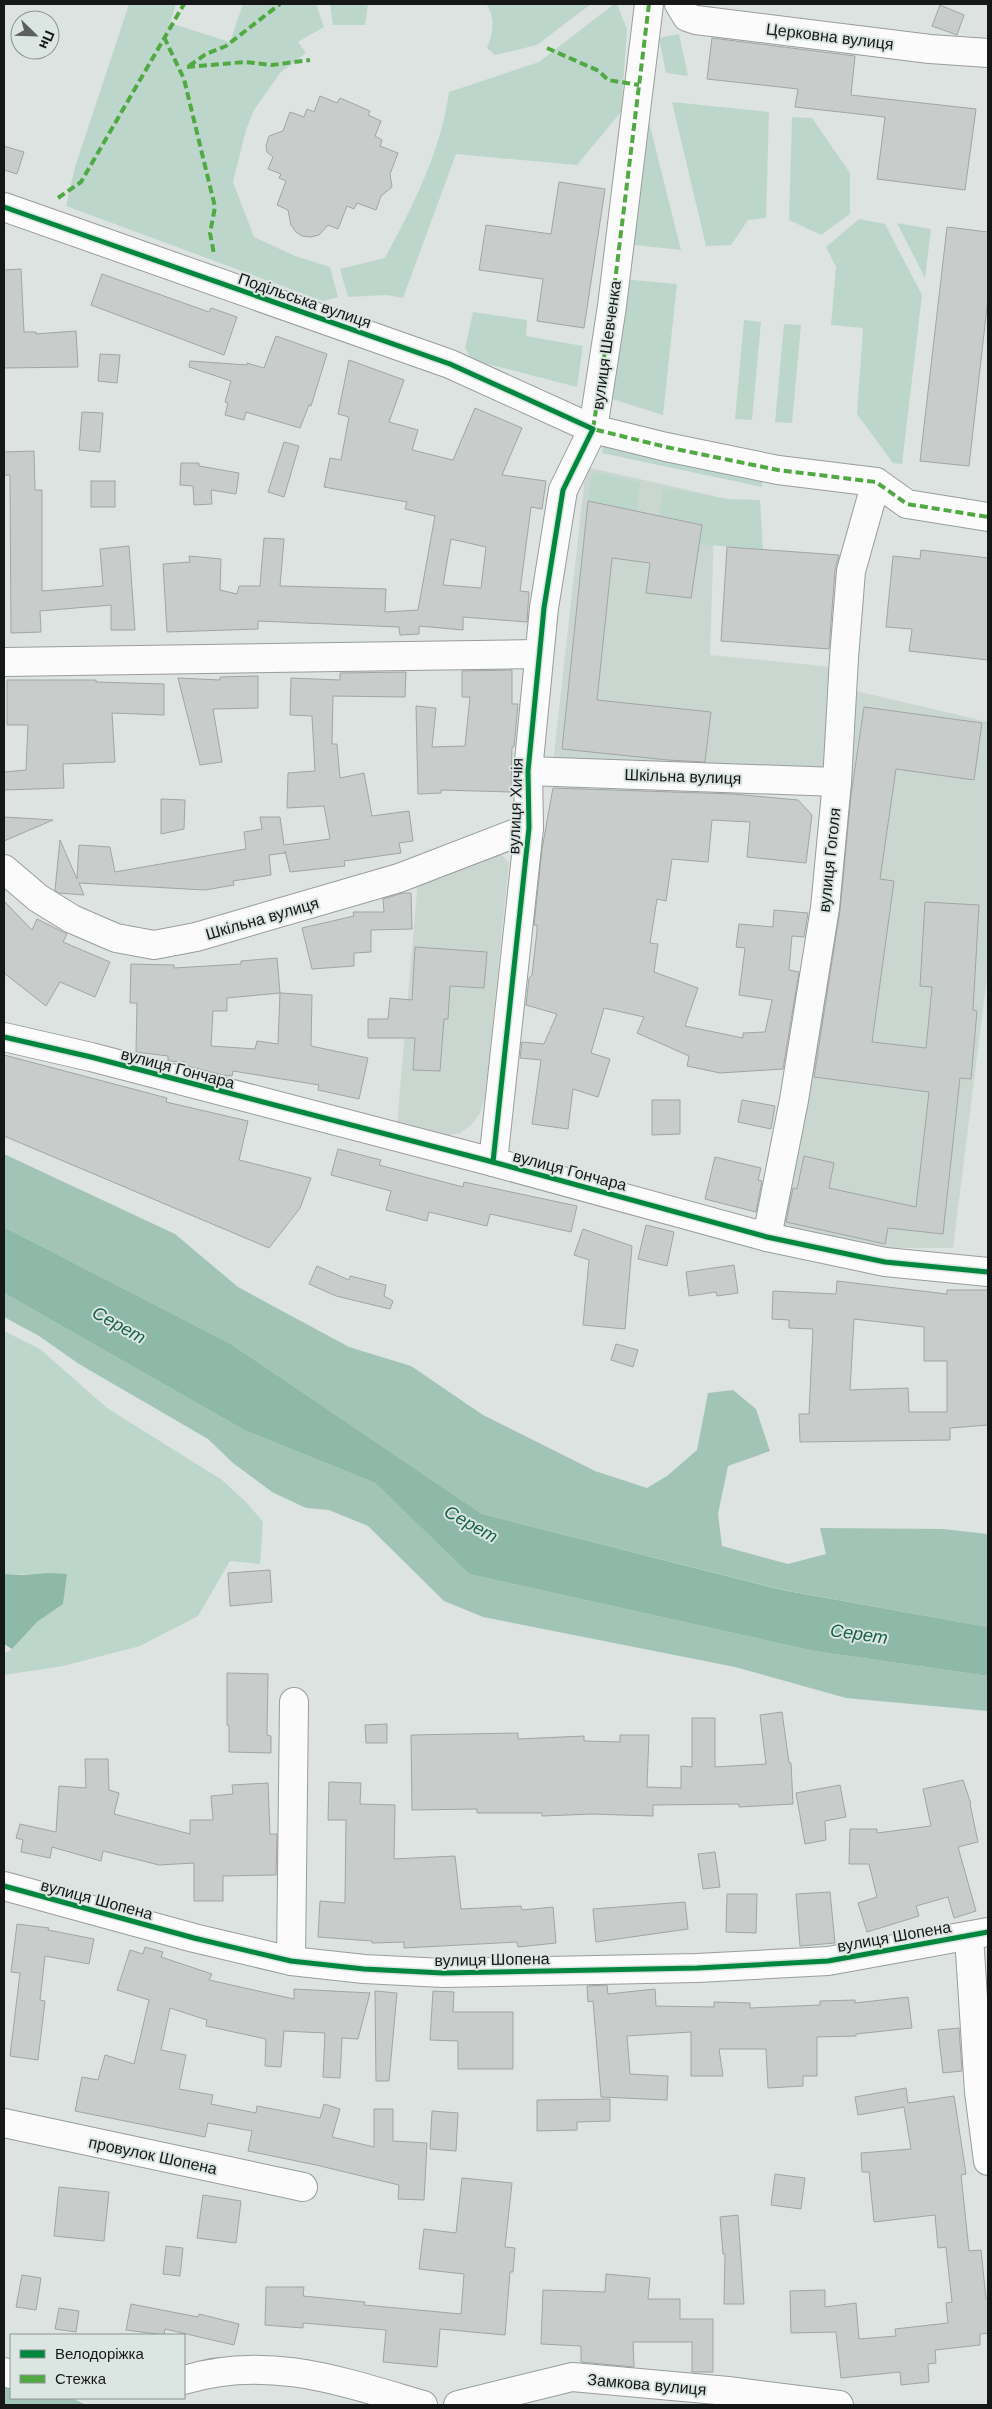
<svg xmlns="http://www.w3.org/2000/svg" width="992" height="2409" viewBox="0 0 992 2409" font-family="Helvetica,sans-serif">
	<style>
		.built { fill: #cad7d1 }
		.green { fill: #bdd6cc }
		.forest { fill: #a1c4b7 }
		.water { fill: #8eb9a9 }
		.building { fill: #c8cccb; stroke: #a1a5a4; fill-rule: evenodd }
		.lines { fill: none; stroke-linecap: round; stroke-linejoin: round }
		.minor-casing { stroke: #999d9b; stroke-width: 30 }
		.minor { stroke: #fafbfa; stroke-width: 28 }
		.quiet { stroke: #51a942; stroke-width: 4; stroke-dasharray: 8 4; stroke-linecap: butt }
		.cycleway-casing { stroke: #dbe5e1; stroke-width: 8 }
		.cycleway { stroke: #00873e; stroke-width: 5 }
		.labels { text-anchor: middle; stroke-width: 4; stroke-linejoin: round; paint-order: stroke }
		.street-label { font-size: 16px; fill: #151817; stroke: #dbe5e1 }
		.water-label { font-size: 18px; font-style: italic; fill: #17614b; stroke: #dbe5e1 }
	</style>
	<rect width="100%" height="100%" fill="#dde3e0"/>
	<!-- built -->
	<g class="built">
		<polygon points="586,467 715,496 710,655 833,667 830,773 553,764"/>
		<polygon points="852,690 988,722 988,969 953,1248 884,1248 772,1224"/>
		<polygon points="499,853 509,862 485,1098 480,1113 472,1124 460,1133 446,1136 397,1124 418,880"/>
	</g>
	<!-- green -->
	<g class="green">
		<polygon points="129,4 176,4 170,23 230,42 243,4 316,4 324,27 298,42 306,53 280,73 254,110 246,130 233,182 254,237 295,256 330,267 338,297 323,301 66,206 75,167"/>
		<polygon points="330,4 368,4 365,25 333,25"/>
		<path d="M486,4H591L537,45L495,55L487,48C493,34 496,17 486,4Z"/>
		<path d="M614,4H617L627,29L621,112L577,165L456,154L403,298L387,295L348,297L340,269L385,258C413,206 441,151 449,92L539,62Z"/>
		<polygon points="679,34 688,76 666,73 659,38"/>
		<polygon points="672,102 769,112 766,218 748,220 731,245 706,246"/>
		<polygon points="645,106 681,250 625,244"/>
		<polygon points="792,117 812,118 850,173 850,214 821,235 789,220"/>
		<polygon points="859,219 885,224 922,295 902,464 893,463 857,414 863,328 831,325 836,267 826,247"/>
		<polygon points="897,223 931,229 925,278"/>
		<polygon points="622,279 677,284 663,415 609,398"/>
		<polygon points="473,312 527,320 526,336 583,346 577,387 472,360 465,348"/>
		<polygon points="744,320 761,322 752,420 735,419"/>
		<polygon points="784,324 801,325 792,423 775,422"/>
		<polygon points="603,446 763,479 762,487 602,453"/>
		<polygon points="592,472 640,482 637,511 588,501"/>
		<polygon points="664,488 728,499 760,500 763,550 699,544 702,525 659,516"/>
		<polygon points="4,1331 40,1349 107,1408 222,1480 247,1503 263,1522 260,1564 230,1561 198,1616 140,1646 63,1666 4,1675 4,1654 12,1649 37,1622 63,1604 66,1574 4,1574"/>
	</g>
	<!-- forest -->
	<g class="forest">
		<polygon points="4,1154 175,1234 238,1287 349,1347 411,1366 483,1415 595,1471 647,1488 667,1476 697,1450 708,1393 733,1390 756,1409 770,1451 728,1466 718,1514 722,1546 788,1564 826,1554 820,1528 943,1529 988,1534 988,1627 783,1590 482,1514 231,1344 4,1227"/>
		<polygon points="4,1293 244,1430 375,1483 469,1574 814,1651 988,1676 988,1711 846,1698 735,1667 483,1617 444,1601 368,1526 329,1510 306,1508 272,1492 233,1463 208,1439 79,1364 39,1336 4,1317"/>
		<polygon points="4,2379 11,2381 11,2398 72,2398 86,2405 4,2405"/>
	</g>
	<!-- water -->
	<g class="water">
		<polygon points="4,1227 231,1344 482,1514 782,1590 988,1627 988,1676 814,1651 469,1574 375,1483 244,1430 4,1293"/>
		<polygon points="49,1573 67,1574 63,1604 37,1622 12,1649 4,1644 4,1574 23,1575"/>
	</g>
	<!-- building -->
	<g class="building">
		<polygon points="940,5 964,15 957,35 932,26"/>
		<polygon points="712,38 855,56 851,95 976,109 965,190 877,179 885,117 795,107 798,89 707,79"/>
		<polygon points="320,96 337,103 340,98 370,111 368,115 381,121 375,136 382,140 380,146 398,153 390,174 392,187 381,196 376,210 357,203 354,209 347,206 338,229 328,225 319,235 310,237 302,236 296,232 291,225 288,210 277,205 286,181 279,178 281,174 268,169 273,157 267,152 266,146 269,136 283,131 290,112 304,117 307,109 314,112"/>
		<polygon points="4,146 24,152 17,174 4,170"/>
		<polygon points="559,182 605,189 584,328 537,321 543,279 479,270 486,225 551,234"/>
		<polygon points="947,227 988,232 988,298 969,466 920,461"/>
		<polygon points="21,269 24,332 36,332 36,334 76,331 78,367 4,368 4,270"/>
		<polygon points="102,274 209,312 211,308 237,317 224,355 91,305"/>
		<polygon points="276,336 327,354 311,406 309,405 300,428 246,412 244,420 225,415 228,403 225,402 231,381 189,367 190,361 247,365 247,363 264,368"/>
		<polygon points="100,354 120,355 117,383 98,381"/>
		<path d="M349,360L404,380L389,422L418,430L412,450L453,460L475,408L522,428L502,475L546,481L542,509L531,507L520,591L529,592L527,622L463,617V630L419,626V634L400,635L399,627L258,621V629L167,632L163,564L190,562L189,556L221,559L220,590L237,594L239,586H260L264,538L284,539L280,586L386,589L385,612L418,610L435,516L405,509L407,502L324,487L330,458L341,460L349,417L338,414ZM451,539L486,547L481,588L443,585Z"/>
		<polygon points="82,412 103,413 100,452 79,450"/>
		<polygon points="284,442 299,446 284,497 268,492"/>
		<polygon points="34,451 35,490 42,490 42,591 103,586 100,549 129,546 135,630 111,630 111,605 40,611 41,632 11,633 10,475 4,475 4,452"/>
		<polygon points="181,463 199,463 199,466 239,473 236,494 211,490 212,504 194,505 193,486 180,485"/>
		<rect x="91" y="481" width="24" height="26"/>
		<polygon points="588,501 702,525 691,598 646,593 650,563 612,558 597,700 711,712 705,762 668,760 562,749"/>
		<polygon points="727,547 839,555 835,570 829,649 721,641"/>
		<polygon points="921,550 988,558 988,660 909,651 912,629 886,627 893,556 920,559"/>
		<polygon points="512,670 512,704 518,704 514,747 512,747 511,792 441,790 441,793 418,794 416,706 436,708 432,747 465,746 470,697 462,697 462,671"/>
		<polygon points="406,672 405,697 333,696 332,744 337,744 340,778 364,773 372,816 409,811 413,841 399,843 401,853 344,861 345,866 290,872 285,851 285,853 269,855 271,875 233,881 234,885 205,890 79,883 84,895 59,893 55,890 60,840 77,879 79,845 110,847 115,872 246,849 244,832 262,829 260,817 280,817 284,845 330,839 324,806 287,808 288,773 315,771 312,716 290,715 291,678 340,680 340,673"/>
		<polygon points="258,676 258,708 213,709 222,762 200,765 178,678 220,680 220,677"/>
		<polygon points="7,680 96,680 96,682 164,684 164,715 112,713 115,762 63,764 64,788 4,790 4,772 26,770 28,725 7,725"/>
		<polygon points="864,707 982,723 974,780 896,769 880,879 894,881 872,1042 926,1048 932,987 920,986 925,902 979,905 973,1010 977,1011 971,1079 960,1078 943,1234 888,1228 885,1244 786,1222 793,1188 797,1189 804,1156 834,1163 829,1188 916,1207 929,1092 814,1077 840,910 851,795"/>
		<polygon points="553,788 733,794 798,800 812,815 806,863 747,857 750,822 712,820 708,862 672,859 666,901 657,899 650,943 658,944 654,972 698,988 685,1026 743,1038 743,1033 765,1032 772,1000 739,995 745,948 736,947 739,924 773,927 774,910 808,913 804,937 792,936 789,970 799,972 783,1069 720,1073 687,1066 689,1056 637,1033 644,1017 604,1008 591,1053 610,1059 598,1097 573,1089 568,1129 532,1124 541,1060 520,1058 522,1042 544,1044 557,1014 526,1005 529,978 532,975 537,931 537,925 534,925 542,849"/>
		<polygon points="161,799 185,800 184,829 161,834"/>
		<polygon points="4,817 53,820 4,841"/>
		<polygon points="403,893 411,893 412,929 371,930 371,952 354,953 354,966 312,969 302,928 354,916 353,912 384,912 383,899"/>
		<polygon points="4,901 32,930 37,919 67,934 63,942 110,962 95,997 60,982 46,1006 4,973"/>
		<polygon points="415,947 487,952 484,988 450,986 448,1019 444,1019 440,1071 413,1070 415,1038 368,1038 368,1019 388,1019 390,998 412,1000"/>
		<path d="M277,958L280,993L312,995L311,1046L368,1058L359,1099L318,1090L319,1085L233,1071L232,1076L222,1075L184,1065L185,1062L168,1061V1056L136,1052L137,1003H130L131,964L174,965V968L241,964V961ZM280,993L278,1044L257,1041L255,1049L211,1046L213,1011H227V998Z"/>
		<polygon points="4,1055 167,1098 166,1102 248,1121 239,1160 311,1178 300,1208 269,1248 4,1136"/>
		<polygon points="652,1100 680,1100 680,1134 652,1135"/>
		<polygon points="742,1100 775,1106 771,1129 738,1122"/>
		<polygon points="338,1149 381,1160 379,1165 463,1187 464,1182 577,1206 571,1232 490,1214 487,1226 429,1212 427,1221 386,1210 391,1191 331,1175"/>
		<polygon points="715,1157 761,1168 758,1180 762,1181 756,1212 705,1199"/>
		<polygon points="646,1225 674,1232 667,1266 638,1259"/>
		<polygon points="583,1229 632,1246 625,1329 583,1325 589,1260 574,1255"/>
		<polygon points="734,1265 738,1293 717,1296 716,1292 689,1296 686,1272"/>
		<polygon points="317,1266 349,1280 350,1276 386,1285 384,1296 393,1301 390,1309 336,1296 309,1284"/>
		<path d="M837,1281L947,1294V1290H988V1425L950,1428V1440L800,1442L799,1414H809L813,1329L789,1328V1320L772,1319L773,1291L836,1294ZM854,1319L924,1327V1361H947V1412H909L908,1388L850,1390Z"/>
		<polygon points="616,1344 638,1350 633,1367 611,1360"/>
		<polygon points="270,1570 272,1602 230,1606 228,1573"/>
		<polygon points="227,1673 268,1674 267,1735 271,1736 271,1753 229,1752 229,1725 227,1725"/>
		<polygon points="782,1712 789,1763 791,1763 793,1804 739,1807 739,1804 653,1805 653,1816 592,1814 542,1816 542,1813 477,1813 477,1809 412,1810 411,1735 518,1733 518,1739 584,1736 584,1741 620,1742 620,1735 649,1735 647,1787 681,1788 681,1766 692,1767 692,1718 715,1718 715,1767 766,1764 760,1715"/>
		<polygon points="387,1724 387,1743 366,1743 365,1725"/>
		<polygon points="85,1759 108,1759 109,1790 119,1793 114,1814 190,1834 190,1820 213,1820 211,1796 233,1794 232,1785 268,1783 270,1834 277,1834 276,1875 223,1876 223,1901 194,1901 194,1863 159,1865 103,1851 101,1861 52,1847 50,1858 21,1852 23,1840 16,1838 20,1824 56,1832 59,1786 86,1788"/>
		<polygon points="963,1780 971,1804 970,1804 978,1842 958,1847 976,1911 954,1918 948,1897 916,1906 919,1916 867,1932 858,1903 877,1897 869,1864 849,1864 850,1829 877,1829 877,1833 931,1826 923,1789"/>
		<polygon points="329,1782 361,1783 360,1804 395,1805 394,1859 455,1856 461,1909 521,1906 522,1910 553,1907 556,1943 518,1947 517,1942 404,1948 404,1942 372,1943 372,1941 318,1937 320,1901 345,1903 346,1820 328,1820"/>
		<polygon points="840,1785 846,1817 825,1821 826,1840 805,1844 796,1793"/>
		<polygon points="715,1852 720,1887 703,1889 698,1854"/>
		<polygon points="830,1892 835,1943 800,1946 796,1894"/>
		<polygon points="727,1894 757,1894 756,1933 726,1932"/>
		<polygon points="685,1902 688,1929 596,1942 593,1909"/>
		<polygon points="17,1924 49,1928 48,1930 94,1939 89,1964 45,1956 40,2000 45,2001 38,2060 10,2056 20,1973 11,1972"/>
		<polygon points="145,1947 163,1952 161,1957 212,1974 209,1980 294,1999 294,1989 370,1993 358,2039 342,2038 340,2078 323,2077 325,2033 284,2031 281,2067 265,2066 266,2039 206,2026 207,2020 170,2008 161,2050 186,2055 179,2089 213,2095 211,2104 256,2113 257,2106 320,2118 324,2104 340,2109 332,2137 374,2147 374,2109 393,2109 393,2141 427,2143 424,2200 398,2199 399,2185 316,2165 248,2151 252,2131 208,2123 205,2137 75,2111 82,2077 98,2080 105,2055 134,2064 149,2000 117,1990 130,1950 143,1954"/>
		<polygon points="607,1985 608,1994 655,1989 656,2006 714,2007 714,2002 750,2003 750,2008 820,2005 820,2001 855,2000 855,2003 908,1997 912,2028 856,2034 856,2036 817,2037 817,2076 803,2076 803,2086 768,2088 766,2049 719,2049 723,2076 691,2076 691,2032 627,2036 630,2074 668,2076 667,2100 601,2097 593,2001 588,2002 587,1986"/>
		<polygon points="375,1991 397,1993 389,2081 376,2081"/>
		<polygon points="433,1991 454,1992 453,2012 513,2012 513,2069 458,2069 458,2041 430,2040"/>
		<polygon points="959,2028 962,2071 943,2073 938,2030"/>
		<polygon points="906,2088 908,2103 954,2096 966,2174 961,2175 969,2251 981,2250 986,2299 988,2299 988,2333 980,2334 980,2345 935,2350 936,2363 928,2364 929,2382 901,2385 900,2372 841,2378 836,2332 791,2333 790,2291 825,2290 825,2307 856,2303 859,2339 896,2336 895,2329 948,2323 946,2303 952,2302 946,2247 938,2248 935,2215 874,2222 869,2172 862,2172 861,2153 911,2149 904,2107 858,2115 855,2097"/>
		<polygon points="610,2099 610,2121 577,2122 577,2130 537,2131 537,2100"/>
		<polygon points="432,2111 458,2113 456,2151 430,2149"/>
		<polygon points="775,2174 805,2178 801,2209 771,2205"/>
		<polygon points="462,2178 512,2183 505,2247 515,2248 513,2272 510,2272 505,2335 440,2329 437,2367 383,2362 386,2330 303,2323 303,2328 265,2325 266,2287 304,2287 303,2296 365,2302 364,2305 461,2314 464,2274 419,2269 424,2229 456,2233"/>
		<polygon points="59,2187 109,2192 104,2241 54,2236"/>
		<polygon points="203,2195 241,2201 236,2243 197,2238"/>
		<polygon points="738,2215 744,2304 724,2304 725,2254 723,2254 720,2217"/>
		<polygon points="166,2246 183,2248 180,2276 163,2274"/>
		<polygon points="606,2274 650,2278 648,2299 680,2299 680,2319 713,2319 713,2372 692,2372 692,2342 633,2342 634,2367 581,2362 581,2346 541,2344 543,2290 605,2292"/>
		<polygon points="22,2275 41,2278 36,2310 16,2307"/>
		<polygon points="131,2304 198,2317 199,2314 239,2324 234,2345 165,2329 164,2335 126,2330"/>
		<polygon points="59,2308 79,2311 76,2332 55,2329"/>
	</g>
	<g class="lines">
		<!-- minor casing -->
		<g class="minor-casing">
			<g id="minor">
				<polyline points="679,4 687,17 696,20 930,49 988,53"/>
				<polyline points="4,207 450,364 593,429 666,447 778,470 876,482 907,504 988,517"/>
				<polyline points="4,662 539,654"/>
				<polyline points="528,771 837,782"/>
				<polyline points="4,869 38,898 72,919 116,938 154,945 196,937 399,878 529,828"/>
				<polyline points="4,1037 91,1057 493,1162 767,1237 885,1262 988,1272"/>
				<polyline points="493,1162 529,828 528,771 544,608 563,490 593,429 612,306 649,4"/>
				<polyline points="767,1237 794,1100 825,908 837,782 844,658 851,571 876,482"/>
				<polyline points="4,1886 194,1938 291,1961 364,1969 443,1973 697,1968 828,1961 988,1932"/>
				<polyline points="969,1936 979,2092 988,2161"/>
				<polyline points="291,1961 294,1702"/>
				<polyline points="4,2123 303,2187"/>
				<polyline points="4,2372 11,2374"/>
				<path d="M184,2380C267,2354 344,2382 423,2405"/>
				<polyline points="458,2405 572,2377 728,2391 839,2405"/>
			</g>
		</g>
		<!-- minor -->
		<use href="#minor" class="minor"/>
		<!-- quiet -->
		<g class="quiet">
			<polyline points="649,4 612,306 593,429 666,447 778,470 876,482 907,504 988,517"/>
			<polyline points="164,37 184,79 215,207 210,233 214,254"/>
			<polyline points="547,48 599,71 608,80 639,85"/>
			<polyline points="189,66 206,54 226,46 280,4"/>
			<polyline points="187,67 245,62 272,65 310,60"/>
			<polyline points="58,198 81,182 184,4"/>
		</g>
		<!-- cycleway casing -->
		<g class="cycleway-casing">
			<g id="cycleway">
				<polyline points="4,207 450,364 593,429 563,490 544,608 528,771 529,828 493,1162"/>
				<polyline points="4,1037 91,1057 493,1162 767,1237 885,1262 988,1272"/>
				<polyline points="4,1886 194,1938 291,1961 364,1969 443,1973 697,1968 828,1961 988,1932"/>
			</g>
		</g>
		<!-- cycleway -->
		<use href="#cycleway" class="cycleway"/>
	</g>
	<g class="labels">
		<!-- street labels -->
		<g class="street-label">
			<text transform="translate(830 36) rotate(7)" y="6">Церковна вулиця</text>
			<text transform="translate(305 300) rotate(19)" y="6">Подільська вулиця</text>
			<text transform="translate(606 345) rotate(-82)" y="6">вулиця Шевченка</text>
			<text transform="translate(683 776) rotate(2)" y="6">Шкільна вулиця</text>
			<text transform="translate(515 806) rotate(-88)" y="6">вулиця Хичія</text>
			<text transform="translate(829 860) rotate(-84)" y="6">вулиця Гоголя</text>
			<text transform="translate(262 918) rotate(-16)" y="6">Шкільна вулиця</text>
			<text transform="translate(178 1068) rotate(15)" y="6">вулиця Гончара</text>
			<text transform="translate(570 1170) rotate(15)" y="6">вулиця Гончара</text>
			<text transform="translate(97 1899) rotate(15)" y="6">вулиця Шопена</text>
			<text transform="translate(894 1936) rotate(-10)" y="6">вулиця Шопена</text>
			<text transform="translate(492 1959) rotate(-1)" y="6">вулиця Шопена</text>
			<text transform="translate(153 2155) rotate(12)" y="6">провулок Шопена</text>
			<text transform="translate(647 2384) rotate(5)" y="6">Замкова вулиця</text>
		</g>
		<!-- water labels -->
		<g class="water-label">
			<text transform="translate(119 1325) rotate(29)" y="6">Серет</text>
			<text transform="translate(471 1524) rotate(29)" y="6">Серет</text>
			<text transform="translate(859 1634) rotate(8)" y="6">Серет</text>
		</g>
	</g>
	<!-- border -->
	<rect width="992" height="2409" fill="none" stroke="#151817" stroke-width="10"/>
	<!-- legend -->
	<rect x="10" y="2334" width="175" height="65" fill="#dbe5e1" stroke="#8c9390"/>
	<rect x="20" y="2350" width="25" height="8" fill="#00873e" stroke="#8c9390"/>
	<text x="55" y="2359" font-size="15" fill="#151817">Велодоріжка</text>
	<rect x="20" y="2375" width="25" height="8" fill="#51a942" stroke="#8c9390"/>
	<text x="55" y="2384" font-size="15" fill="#151817">Стежка</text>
	<!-- north arrow -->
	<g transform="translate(35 35) rotate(113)"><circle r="24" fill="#dbe5e1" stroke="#8c9390"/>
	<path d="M0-4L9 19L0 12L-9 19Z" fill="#5b5f5d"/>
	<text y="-8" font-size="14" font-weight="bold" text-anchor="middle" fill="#151817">Пн</text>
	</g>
</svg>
